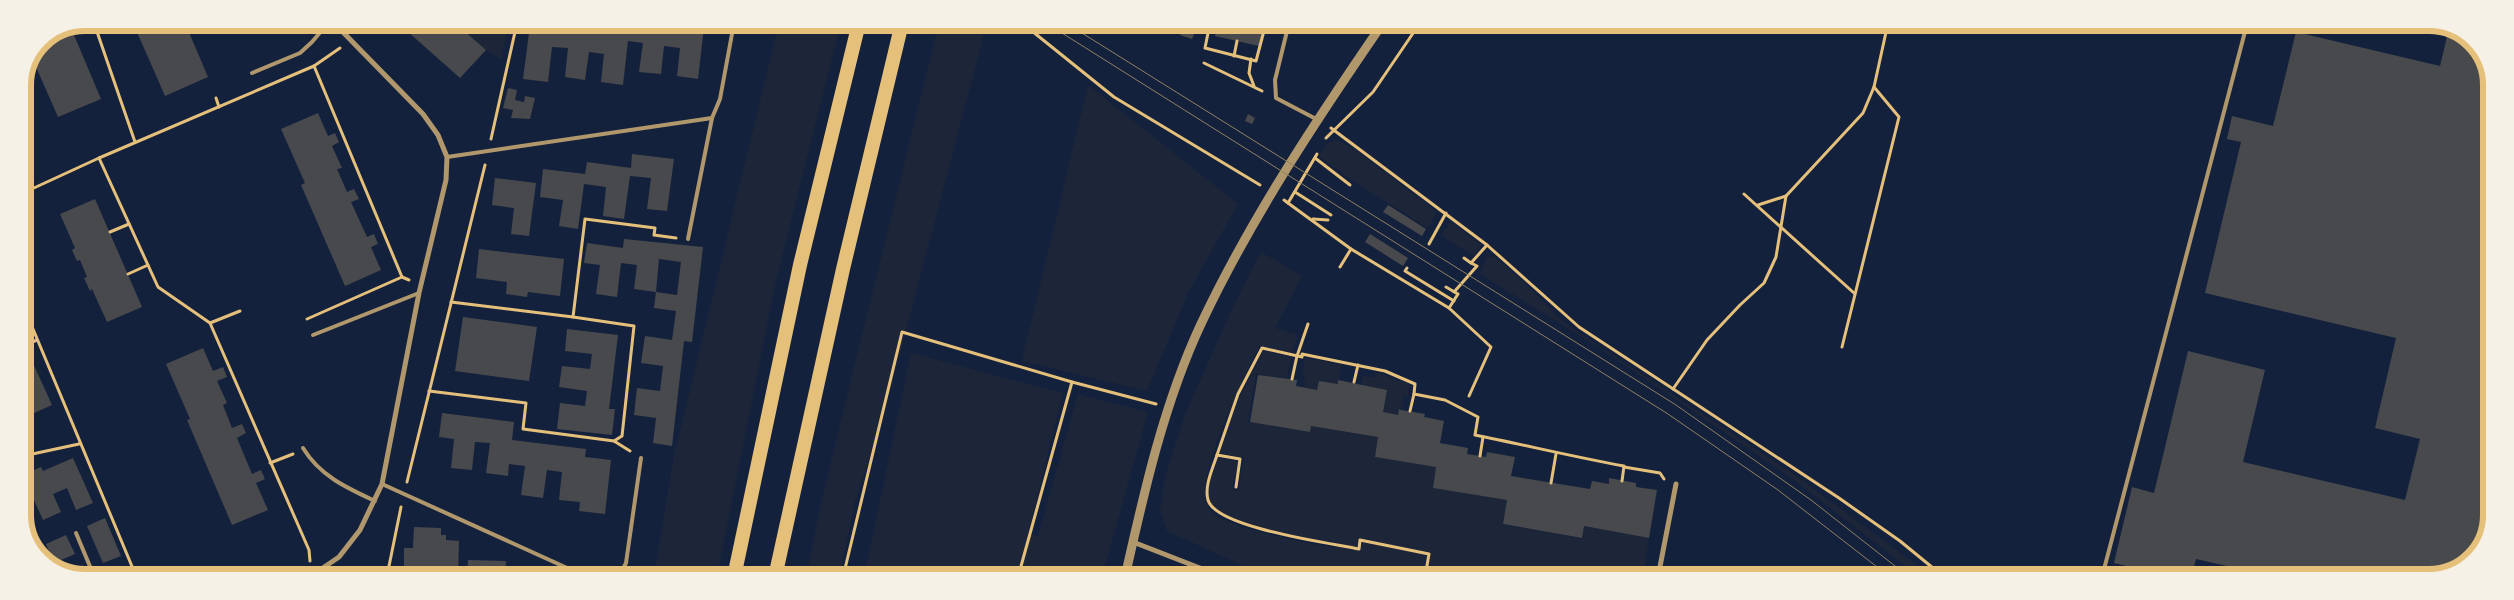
<svg xmlns="http://www.w3.org/2000/svg" width="2514" height="600" viewBox="0 0 2514 600" font-family="Cabin,sans-serif">
	<style>
		.green { fill: #1d2539 }
		.building { fill: #48494c; fill-rule: evenodd }
		.lines { fill: none; stroke-linecap: round; stroke-linejoin: round }
		.path { stroke: #e5c07b; stroke-width: 3 }
		.service { stroke: #b1986c; stroke-width: 4 }
		.minor { stroke: #b1986c; stroke-width: 5 }
		.tertiary { stroke: #b1986c; stroke-width: 9 }
		.trunk { stroke: #e5c07b; stroke-width: 14 }
		.tram { stroke: #918062; stroke-width: 1 }
		.rim { fill: none; stroke: #e5c07b; stroke-width: 6 }
	</style>
	<rect width="100%" height="100%" fill="#14213d"/>
	<!-- green -->
	<g class="green">
		<polygon points="455,23 509,23 501,59 486,50"/>
		<polygon points="779,23 841,23 776,280 717,577 654,577 674,456"/>
		<polygon points="939,23 987,23 886,406 855,502 839,577 806,577 824,490"/>
		<polygon points="1088,85 1238,204 1189,291 1147,391 1022,361"/>
		<polygon points="1336,139 1360,153 1437,212 1428,228 1355,182 1319,156 1325,145"/>
		<polygon points="1451,222 1482,245 1473,256 1441,235"/>
		<path d="M1261,252L1302,276L1275,328L1298,335L1292,353L1260,346C1245,375 1191,481 1209,509C1222,528 1314,545 1338,548L1339,543C1315,539 1216,526 1210,500C1206,486 1214,470 1218,458L1238,461L1232,490L1238,491L1244,458L1220,453L1239,399L1263,351L1291,357L1287,378L1256,374L1248,422L1309,432L1311,426L1378,437L1375,457L1436,467L1433,488L1507,500L1503,525L1581,538L1584,526L1649,538L1643,577H1268L1167,531L1160,510L1166,473L1186,412L1233,307Z"/>
		<polygon points="1487,256 1495,257 1522,280 1563,322 1795,475 1933,577 1920,577 1783,472 1601,349 1480,274"/>
		<polygon points="911,353 1063,393 1028,534 1038,536 1078,394 1148,412 1102,577 864,577"/>
		<polygon points="1305,358 1342,365 1338,384 1319,381 1317,390 1304,387 1305,375 1302,374"/>
		<polygon points="1375,372 1409,384 1408,396 1404,395 1401,410 1399,409 1398,415 1383,412 1366,384 1362,384 1362,376 1374,378"/>
	</g>
	<!-- building -->
	<g class="building">
		<polygon points="133,23 185,23 208,77 165,96"/>
		<polygon points="398,23 455,23 486,50 460,78"/>
		<polygon points="555,23 629,33 630,23 671,23 704,27 698,79 677,76 680,48 664,46 661,74 639,72 643,43 628,41 623,85 601,82 604,54 589,52 585,80 565,77 568,48 552,47 548,82 523,79 530,25 555,28"/>
		<polygon points="1218,23 1264,23 1259,46 1215,36"/>
		<polygon points="71,28 101,99 58,117 33,60 41,41"/>
		<polygon points="2449,28 2476,44 2491,81 2490,527 2470,562 2429,577 2364,577 2341,572 2340,577 2275,577 2196,559 2191,577 2172,577 2114,563 2132,487 2154,493 2188,351 2265,370 2243,462 2405,500 2420,439 2375,428 2396,338 2205,293 2241,142 2227,139 2232,116 2273,126 2296,32 2440,66"/>
		<polygon points="1182,30 1194,34 1192,39 1180,35"/>
		<polygon points="508,88 517,90 515,100 524,102 525,96 535,98 530,119 511,118 513,110 503,108"/>
		<polygon points="318,113 328,136 335,133 339,142 332,146 342,168 337,169 347,192 354,189 359,199 351,202 367,237 374,234 378,244 371,247 381,270 345,286 301,185 305,183 281,129"/>
		<polygon points="1248,114 1255,118 1252,124 1245,121"/>
		<polygon points="632,154 674,159 667,211 647,209 651,178 630,176 624,219 603,216 606,187 584,184 578,229 559,226 563,200 540,197 543,169 585,174 587,162 631,168"/>
		<polygon points="495,178 536,183 529,236 511,234 514,208 492,205"/>
		<polygon points="95,199 142,307 107,322 92,289 90,291 84,278 87,277 80,260 77,261 72,250 75,248 60,214"/>
		<polygon points="1388,205 1426,229 1422,236 1383,212"/>
		<polygon points="1370,234 1408,258 1403,266 1365,242"/>
		<path d="M624,239L703,247L692,342L684,341L672,446L653,443L656,418L634,415L637,388L660,391L663,366L641,363L645,336L672,340L676,311L654,308L656,292L634,289L637,265L621,263L617,297L596,294L600,265L584,263L587,243L623,248ZM659,259L681,262L677,295L656,292Z"/>
		<polygon points="479,249 564,259 560,296 528,292 527,297 506,294 507,282 476,278"/>
		<polygon points="463,317 537,327 529,381 455,371"/>
		<polygon points="567,329 618,335 609,409 615,409 612,435 557,429 560,403 585,406 587,391 559,387 562,366 590,369 592,354 565,351"/>
		<polygon points="203,348 213,371 223,367 227,377 217,381 227,403 223,405 232,428 242,424 246,433 237,438 252,474 261,470 265,479 256,483 268,510 232,525 187,420 190,419 166,364"/>
		<polygon points="32,361 52,405 34,413 23,391 23,365"/>
		<polygon points="1258,375 1297,380 1296,386 1317,390 1319,381 1338,384 1338,380 1387,390 1383,412 1398,415 1399,409 1401,410 1425,414 1424,417 1444,421 1440,443 1468,448 1467,454 1486,457 1487,452 1515,457 1511,476 1590,489 1592,481 1609,484 1609,478 1636,483 1636,487 1657,490 1649,538 1584,526 1582,538 1503,524 1507,500 1433,488 1436,467 1375,457 1378,437 1311,426 1310,432 1250,422"/>
		<polygon points="442,413 514,422 512,440 586,449 585,457 611,460 605,514 579,511 580,502 559,500 562,472 547,470 543,498 521,495 525,466 509,464 508,476 486,473 490,443 475,442 472,470 451,468 454,439 439,437"/>
		<polygon points="73,458 93,503 76,510 67,488 53,494 61,512 43,520 33,498 23,502 23,475 41,467 43,471"/>
		<polygon points="105,518 121,556 103,563 87,526"/>
		<polygon points="414,527 441,528 441,535 446,535 446,540 459,541 458,576 404,573 404,548 413,548"/>
		<polygon points="66,535 75,554 54,563 46,544"/>
		<polygon points="468,560 506,561 505,575 511,576 467,576"/>
	</g>
	<g class="lines">
		<!-- path -->
		<g class="path">
			<polyline points="94,23 135,142"/>
			<polyline points="1022,23 1114,97 1260,185"/>
			<polyline points="1210,23 1205,48 1256,61 1266,23"/>
			<polyline points="1234,56 1237,41"/>
			<polyline points="1251,59 1249,73 1254,86"/>
			<polyline points="1204,63 1262,91"/>
			<polyline points="314,66 402,277"/>
			<polyline points="216,98 219,107"/>
			<polyline points="1331,128 1487,245 1579,327 1839,498 1900,541 1944,577"/>
			<polyline points="1326,138 1373,92 1420,23"/>
			<polyline points="491,139 517,23"/>
			<polyline points="99,158 158,287 210,323 309,550 310,561"/>
			<polyline points="1315,158 1350,185"/>
			<polyline points="1295,192 1331,215"/>
			<polyline points="23,193 99,158 314,66 340,48"/>
			<polyline points="1744,194 1854,293"/>
			<polyline points="1284,200 1288,203 1317,154"/>
			<polyline points="1288,203 1351,249 1449,308 1458,294 1446,287"/>
			<polyline points="1758,205 1786,196"/>
			<polyline points="1313,219 1328,220"/>
			<polyline points="110,232 129,224"/>
			<polyline points="1429,244 1446,213"/>
			<polyline points="1464,258 1471,263"/>
			<polyline points="1340,267 1351,249"/>
			<polyline points="1407,268 1405,271 1454,301"/>
			<polyline points="128,274 148,265"/>
			<polyline points="1454,292 1477,266 1471,263 1487,245"/>
			<polyline points="451,302 573,317 585,219 655,228 654,235 676,238"/>
			<polyline points="23,305 136,576"/>
			<polyline points="1449,308 1491,347 1469,396"/>
			<polyline points="573,317 634,326 622,436 614,441"/>
			<polyline points="307,319 402,277 409,280"/>
			<polyline points="210,323 240,311"/>
			<polyline points="23,346 37,340"/>
			<polyline points="1842,347 1899,117 1874,87"/>
			<polyline points="1292,379 1297,356 1308,324"/>
			<polyline points="1354,382 1358,365"/>
			<polyline points="1673,389 1707,340 1740,305 1764,283 1776,257 1786,196 1863,113 1874,87 1888,23"/>
			<polyline points="429,391 526,403 523,429 614,441 630,451"/>
			<polyline points="1410,411 1414,394"/>
			<path d="M1217,455C1213,468 1204,486 1208,500C1216,528 1331,543 1359,549L1360,540L1429,554L1425,577"/>
			<polyline points="23,456 79,444"/>
			<polyline points="1480,456 1483,437"/>
			<polyline points="270,463 293,454"/>
			<polyline points="1624,467 1660,473 1664,479"/>
			<polyline points="407,482 485,165"/>
			<polyline points="1551,483 1556,454"/>
			<path d="M1236,487L1240,459L1217,455L1238,394L1262,348L1302,357V354L1385,371L1415,384L1414,394L1445,400L1478,417L1475,435C1525,445 1574,457 1624,466L1622,481"/>
			<polyline points="345,568 349,576"/>
			<polyline points="387,576 401,507"/>
			<polyline points="843,577 902,332 1072,382 1156,404"/>
			<polyline points="1018,577 1072,382"/>
			<polyline points="1795,577 1796,571"/>
			<polyline points="1829,577 1830,577"/>
		</g>
		<!-- service -->
		<g class="service">
			<polyline points="1289,23 1275,80 1276,98 1318,120"/>
			<polyline points="2295,24 2300,24"/>
			<polyline points="252,73 300,53 312,42 328,23"/>
			<polyline points="447,157 712,118"/>
			<polyline points="688,239 712,118 720,99 734,23"/>
			<polyline points="313,335 419,293"/>
			<path d="M303,448C320,476 347,488 375,501"/>
			<polyline points="382,484 587,577"/>
			<polyline points="76,533 94,576"/>
			<polyline points="619,577 626,563 641,458"/>
			<polyline points="2102,577 2247,24"/>
		</g>
		<!-- minor -->
		<g class="minor">
			<polyline points="1133,542 1223,577"/>
			<polyline points="311,576 339,557 360,530 382,484 419,293 446,180 447,157 438,135 423,114 334,23"/>
			<polyline points="1658,577 1676,484"/>
		</g>
		<!-- tertiary -->
		<path class="tertiary" d="M1125,577C1144,492 1164,403 1201,324C1251,218 1317,119 1383,23"/>
		<!-- trunk -->
		<g class="trunk">
			<polyline points="734,577 800,265 859,23"/>
			<polyline points="775,577 843,269 902,23"/>
		</g>
		<!-- tram -->
		<g class="tram">
			<polyline points="1046,23 1668,414 1778,490 1890,577"/>
			<polyline points="1066,23 1676,405 1811,500 1909,577"/>
		</g>
	</g>
	<!-- crop -->
	<path d="M0 0H2514V600H0ZM85 31H2429A54 54 0 0 1 2483 85V515A54 54 0 0 1 2429 569H85A54 54 0 0 1 31 515V85A54 54 0 0 1 85 31Z" fill="#f6f1e7" fill-rule="evenodd"/>
	<path class="rim" d="M85 31H2429A54 54 0 0 1 2483 85V515A54 54 0 0 1 2429 569H85A54 54 0 0 1 31 515V85A54 54 0 0 1 85 31Z"/>
</svg>
